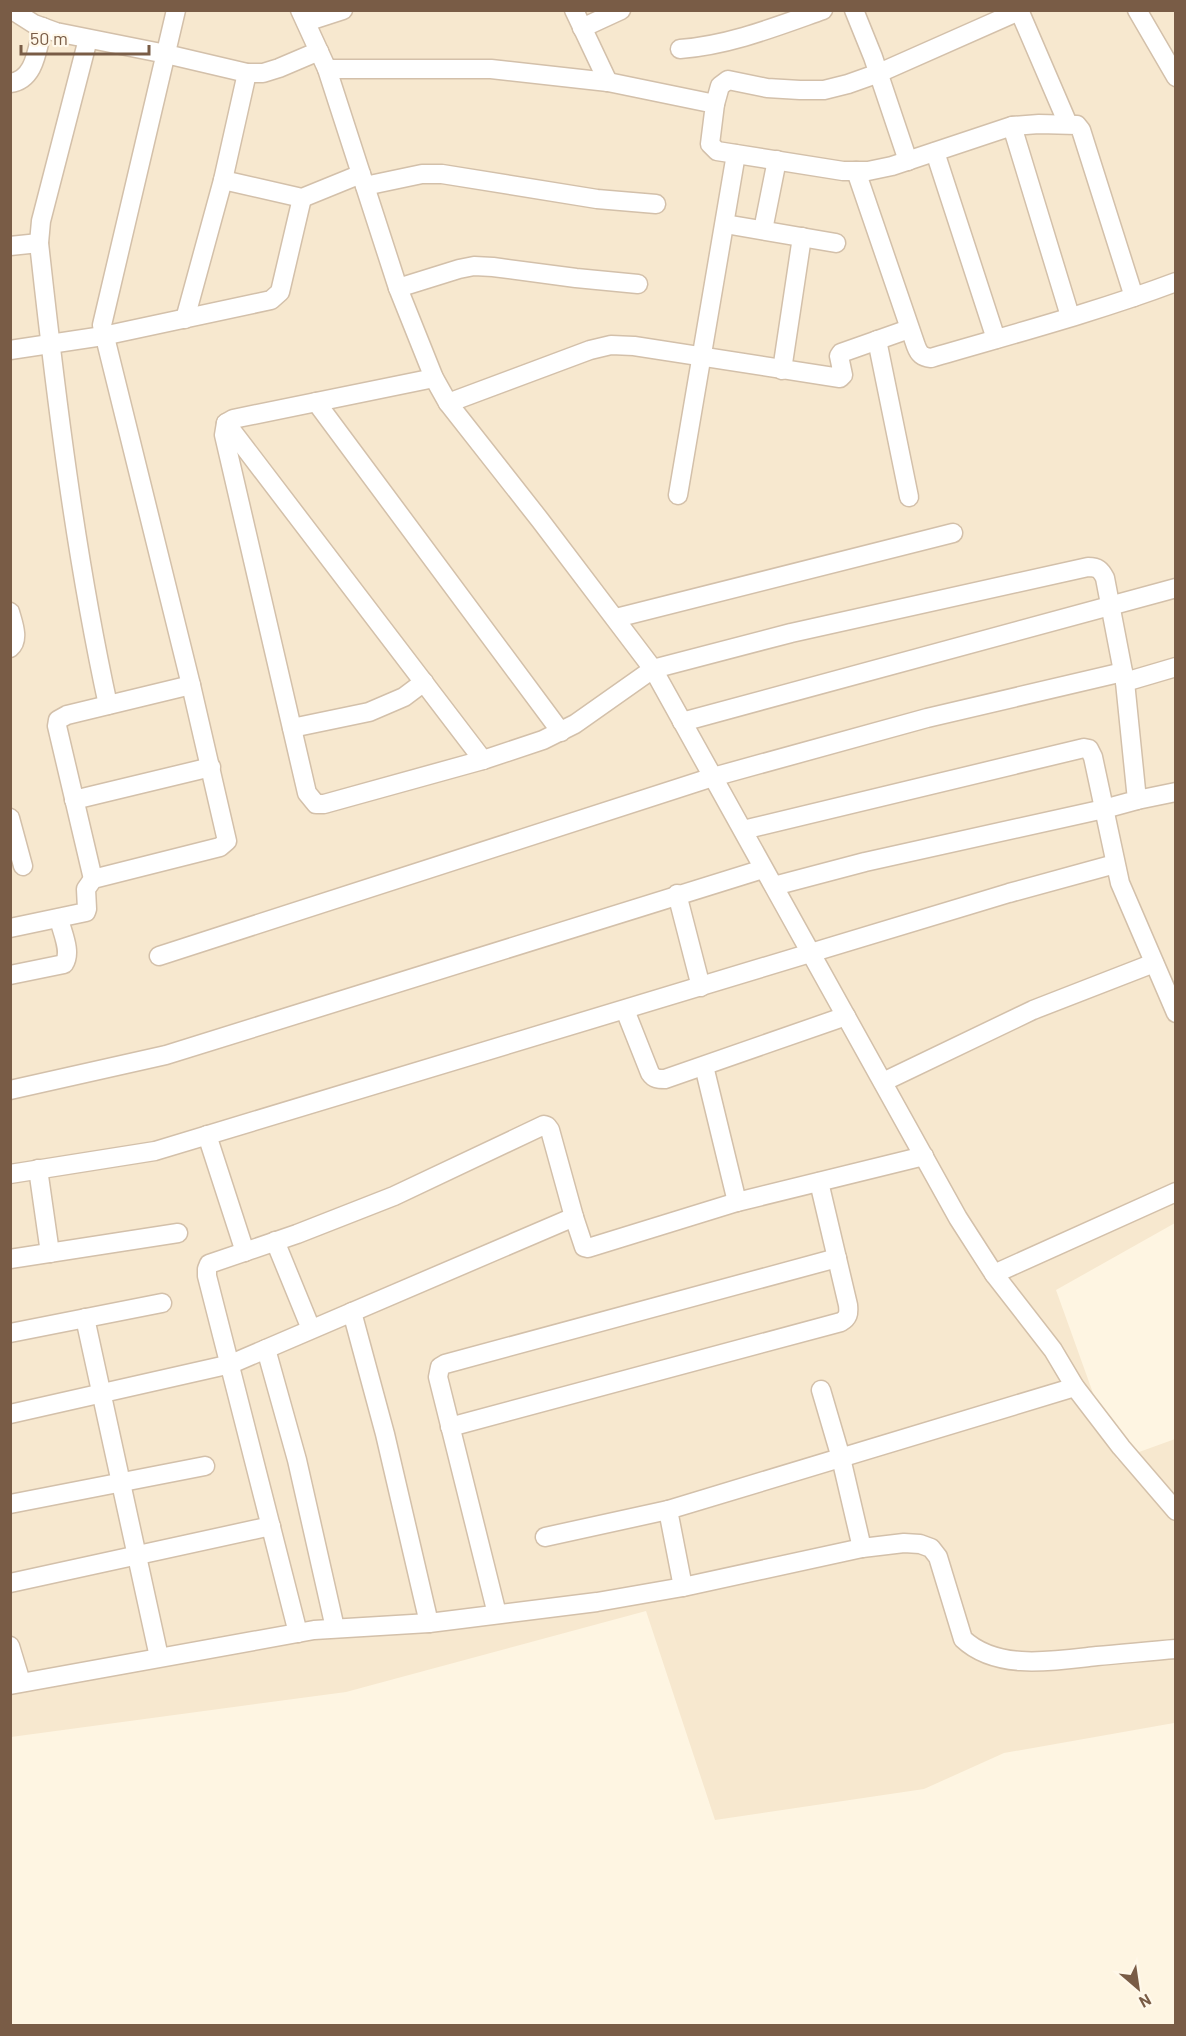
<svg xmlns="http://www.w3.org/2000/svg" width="1186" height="2036" viewBox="0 0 1186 2036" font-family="Barlow,sans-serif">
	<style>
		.residential { fill: #f7e8cf }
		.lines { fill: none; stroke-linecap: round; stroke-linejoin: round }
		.minor-casing { stroke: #d3c0aa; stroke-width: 21 }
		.minor { stroke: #fff; stroke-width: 18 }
	</style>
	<rect width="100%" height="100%" fill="#fef5e2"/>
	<!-- residential -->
	<polygon class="residential" points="10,11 1175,11 1175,1223 1056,1290 1117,1460 1175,1439 1176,1721 1174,1723 1004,1753 924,1789 715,1820 646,1611 346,1692 11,1737"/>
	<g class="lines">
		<!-- minor casing -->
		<g class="minor-casing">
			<g id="minor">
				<polyline points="12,10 34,24 56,32 166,54 247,73 263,73 279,68 319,51"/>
				<polyline points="300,10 327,69 398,288 434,378 448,403 540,520 653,669 958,1218 994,1274 1053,1350 1075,1387 1121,1447 1176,1511"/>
				<polyline points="574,10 608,82"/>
				<polyline points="854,10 873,57 908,161"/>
				<polyline points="1019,10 1068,124"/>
				<polyline points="1137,10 1176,77"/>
				<polyline points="306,22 343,10"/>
				<polyline points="582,28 621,10"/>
				<path d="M88,39L41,221L39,243C56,398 75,553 108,705"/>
				<path d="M680,49C730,45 775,27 823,10"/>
				<polyline points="327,69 491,69 608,82 715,104 710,144 717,151 843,171 868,171 892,166 1012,126 1039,124 1077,125 1081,130 1134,297"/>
				<path d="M10,83C36,80 37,47 43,27"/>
				<polyline points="715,104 720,86 728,80 767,88 800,90 824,90 848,84 879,73 1019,11"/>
				<polyline points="1012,126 1070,316"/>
				<polyline points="935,152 996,339"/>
				<path d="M856,171L916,346C919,354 922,357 931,358C1013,334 1096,312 1176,282"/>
				<polyline points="223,180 302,198 361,174"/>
				<polyline points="365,186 422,174 442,174 597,199 656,204"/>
				<polyline points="725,224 836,243"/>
				<polyline points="763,230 777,160"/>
				<polyline points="10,246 39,243"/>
				<polyline points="398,288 459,269 474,266 493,267 576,278 638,284"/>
				<polyline points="185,319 223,180 247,73"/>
				<polyline points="877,340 909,497"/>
				<polyline points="10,350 103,336 271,300 280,292 302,198"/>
				<polyline points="782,370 802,237"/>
				<polyline points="434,378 233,419 226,423 483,760"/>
				<polyline points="316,402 561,732"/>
				<polyline points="448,403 590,350 611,345 634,346 840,378 843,375 839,356 841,353 909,329"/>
				<path d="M226,423L224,435L307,793L316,804H324L483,760L543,740L575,724L653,669L791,633L1088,567C1098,567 1101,570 1105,578L1125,682L1137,800L1104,809L865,862L774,886"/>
				<polyline points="678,495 736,154"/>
				<path d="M10,612C13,623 20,640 10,648"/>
				<polyline points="616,618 953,533"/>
				<polyline points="1125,682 1176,667"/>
				<polyline points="682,722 1176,588"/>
				<polyline points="292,728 369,712 404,697 424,682"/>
				<polyline points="74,800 211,767"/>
				<polyline points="1137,800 1176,792"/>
				<polyline points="10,818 23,866"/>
				<polyline points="743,830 1084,748 1089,749 1093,757 1120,883 1176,1013"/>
				<polyline points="93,879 57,726 58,720 67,715 191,685"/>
				<polyline points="677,894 701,987"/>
				<polyline points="10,928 86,912 87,909 86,889 93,879 220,847 227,841 191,685 102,325 176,10"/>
				<polyline points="159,956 713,777 927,718 1123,672"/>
				<path d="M10,975L64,964C72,952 62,932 59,919"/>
				<path d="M625,1010L650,1073C654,1079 658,1079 665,1079L846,1016"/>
				<polyline points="704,1066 737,1202"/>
				<polyline points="883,1082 1033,1010 1154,963"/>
				<polyline points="10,1090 166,1055 763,869"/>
				<polyline points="207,1135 245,1252"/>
				<polyline points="38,1169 50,1253"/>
				<polyline points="10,1174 155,1151 1009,893 1115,864"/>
				<polyline points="275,1241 311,1329"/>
				<polyline points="10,1259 178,1233"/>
				<polyline points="994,1274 1176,1192"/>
				<polyline points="352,1312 385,1434 429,1623"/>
				<polyline points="85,1318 159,1657"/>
				<polyline points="10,1333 162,1303"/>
				<polyline points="266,1349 297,1460 335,1628"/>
				<polyline points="821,1390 841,1458 862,1548"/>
				<polyline points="10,1414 231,1364 574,1217 584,1247 588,1248 737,1202 924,1156"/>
				<path d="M450,1427L841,1322C848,1318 849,1314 848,1305L819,1182"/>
				<polyline points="10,1504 205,1466"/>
				<polyline points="545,1537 668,1510"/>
				<polyline points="10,1583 271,1526"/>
				<polyline points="683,1587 668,1510 1075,1387"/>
				<polyline points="497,1614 438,1377 440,1367 445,1364 837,1258"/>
				<polyline points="298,1633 207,1276 207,1269 209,1264 297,1234 394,1196 544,1125 547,1126 550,1130 574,1217"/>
				<polyline points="10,1646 21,1682"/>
				<path d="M10,1685L314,1630L429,1623L597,1602L683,1587L862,1548L904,1543L920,1544L931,1548L938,1557L963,1639C997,1671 1054,1661 1097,1656C1123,1654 1149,1651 1176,1649"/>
			</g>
		</g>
		<!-- minor -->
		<use href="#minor" class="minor"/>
	</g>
	<!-- border -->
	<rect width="1186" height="2036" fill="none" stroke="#795c46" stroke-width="24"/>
	<!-- north arrow -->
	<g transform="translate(1138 1988) rotate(151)" stroke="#fff8ea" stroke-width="4.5" paint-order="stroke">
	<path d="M0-4.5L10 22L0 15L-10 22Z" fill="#795c46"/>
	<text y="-9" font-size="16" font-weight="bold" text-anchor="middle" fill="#795c46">N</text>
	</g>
	<!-- scale -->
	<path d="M21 45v9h128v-9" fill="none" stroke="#795c46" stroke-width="3"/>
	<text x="30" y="45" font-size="18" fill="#795c46" stroke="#fff8ea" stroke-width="4.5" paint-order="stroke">50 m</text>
</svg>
